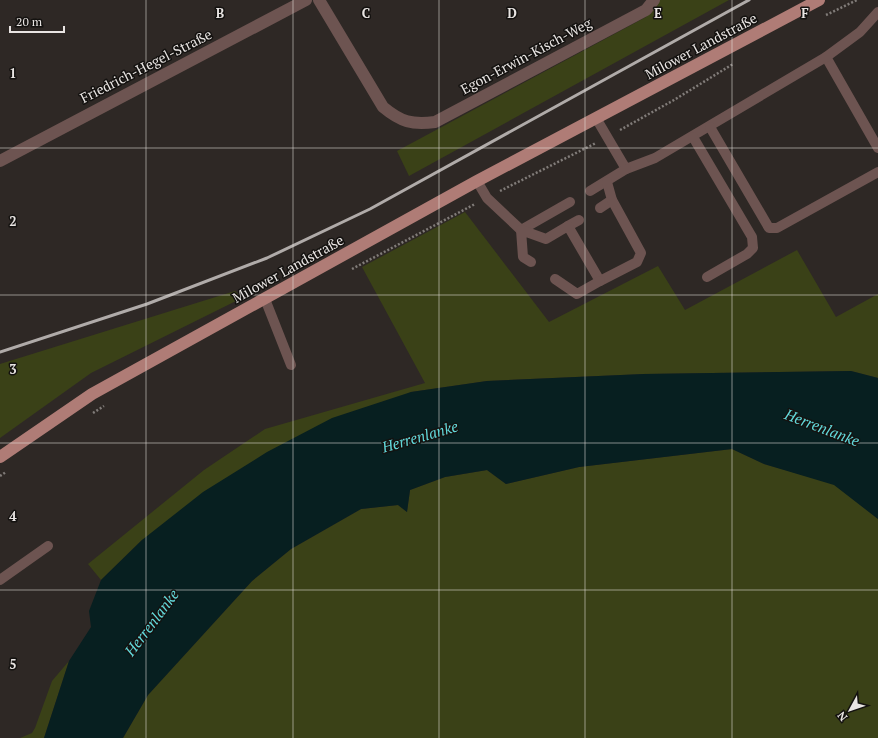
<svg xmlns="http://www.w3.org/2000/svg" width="878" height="738" viewBox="0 0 878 738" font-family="'PT Serif',serif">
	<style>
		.green { fill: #3a4117 }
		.water { fill: #071f20 }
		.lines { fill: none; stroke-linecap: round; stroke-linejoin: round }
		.path { stroke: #817c79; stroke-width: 2.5; stroke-dasharray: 2 2; stroke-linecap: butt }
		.lane { stroke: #6d5451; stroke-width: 10 }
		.street { stroke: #6d5451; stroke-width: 12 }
		.primary { stroke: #af7c76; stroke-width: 12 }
		.rail { stroke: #b0aba9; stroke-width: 3 }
		.grid { fill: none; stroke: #e9e5e3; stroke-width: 1; stroke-opacity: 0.55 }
		.labels { text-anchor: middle; stroke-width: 3; stroke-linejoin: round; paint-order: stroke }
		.street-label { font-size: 14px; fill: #e9e5e3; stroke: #141210 }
		.water-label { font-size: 15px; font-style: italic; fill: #62d8da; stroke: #141210 }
		.grid-label { font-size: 13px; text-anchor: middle; font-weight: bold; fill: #e9e5e3; stroke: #141210; stroke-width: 3; stroke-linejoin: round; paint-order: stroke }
	</style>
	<rect width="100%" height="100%" fill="#2e2825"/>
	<!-- green -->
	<g class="green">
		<polygon points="660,0 729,0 409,176 397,151 646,17"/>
		<polygon points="465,212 549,322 658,266 685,310 797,250 836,317 878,294 878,378 851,371 644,374 487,381 411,392 142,540 101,580 88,564 204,470 265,429 425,383 362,267"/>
		<polygon points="235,291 242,298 91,373 0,438 0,364"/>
		<polygon points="732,449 764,464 834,484 878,519 878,738 123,738 148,695 252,581 291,549 361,509 398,505 407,512 410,490 445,477 487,470 506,484 579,467"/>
		<polygon points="69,661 44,738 20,738 32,733 35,728 52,681"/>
	</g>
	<!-- water -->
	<polygon class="water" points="851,371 878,378 878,519 834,485 764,464 732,449 579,467 506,484 487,470 445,477 410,490 407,512 398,505 361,509 291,549 252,581 148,695 123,738 44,738 69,661 91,627 89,611 101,580 142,540 203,492 267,452 332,418 411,392 487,381 644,374"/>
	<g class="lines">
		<!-- path -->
		<g class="path">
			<polyline points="826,15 857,0"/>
			<polyline points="620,130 674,100 733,64"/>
			<polyline points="500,191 596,143"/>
			<polyline points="352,269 475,204"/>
			<polyline points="93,413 104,406"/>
			<polyline points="0,476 6,472"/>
		</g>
		<!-- lane -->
		<g class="lane">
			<polyline points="826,57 878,148"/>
			<polyline points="596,118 626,169 655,158 826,57 860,32 878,12"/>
			<polyline points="710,127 769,228 777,228 878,172"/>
			<polyline points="693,137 752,237 753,248 747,254 707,277"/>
			<polyline points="477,181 487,198 521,230 570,202"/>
			<polyline points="590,191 626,169"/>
			<polyline points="600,208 612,200"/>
			<polyline points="568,226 579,220"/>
			<polyline points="531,262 523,257 521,230 546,239 568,226 600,281 637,262 641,253 612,200 607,182"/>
			<polyline points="555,279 577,294 600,281"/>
			<polyline points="265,299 291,365"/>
			<polyline points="0,580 48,546"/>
		</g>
		<!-- street -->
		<g class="street">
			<path d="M319,0L383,107C401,122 412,125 435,122L646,10L654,0"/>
			<polyline points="0,161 306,0"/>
		</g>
		<!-- primary -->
		<polyline class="primary" points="0,457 92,394 477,181 819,0"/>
		<!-- rail -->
		<polyline class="rail" points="0,352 147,304 267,258 370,209 749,0"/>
	</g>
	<!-- grid -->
	<path class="grid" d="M146,0V738M293,0V738M439,0V738M585,0V738M732,0V738M0,148H878M0,295H878M0,443H878M0,590H878"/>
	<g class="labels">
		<!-- street labels -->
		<g class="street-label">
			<text transform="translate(701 46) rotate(-28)" y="5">Milower Landstraße</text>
			<text transform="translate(526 56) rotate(-28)" y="5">Egon-Erwin-Kisch-Weg</text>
			<text transform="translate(146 66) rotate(-27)" y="5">Friedrich-Hegel-Straße</text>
			<text transform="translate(288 269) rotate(-29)" y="5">Milower Landstraße</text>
		</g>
		<!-- water labels -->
		<g class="water-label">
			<text transform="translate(822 428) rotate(21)" y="5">Herrenlanke</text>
			<text transform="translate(420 437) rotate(-16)" y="5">Herrenlanke</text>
			<text transform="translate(152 623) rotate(-53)" y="5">Herrenlanke</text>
		</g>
	</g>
	<g class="grid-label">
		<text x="220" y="18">B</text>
		<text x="366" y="18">C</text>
		<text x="512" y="18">D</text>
		<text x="658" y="18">E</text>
		<text x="805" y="18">F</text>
		<text x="13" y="78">1</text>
		<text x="13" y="226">2</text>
		<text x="13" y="374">3</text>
		<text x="13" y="521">4</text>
		<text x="13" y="669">5</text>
	</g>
	<!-- north arrow -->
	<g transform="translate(850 710) rotate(230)" stroke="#141210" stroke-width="3" paint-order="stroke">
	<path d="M0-3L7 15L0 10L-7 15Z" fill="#e9e5e3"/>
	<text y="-6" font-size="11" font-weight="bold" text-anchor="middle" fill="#e9e5e3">N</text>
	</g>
	<!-- scale -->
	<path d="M10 26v6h54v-6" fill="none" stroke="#e9e5e3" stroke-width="2"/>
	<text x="16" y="26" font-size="12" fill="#e9e5e3" stroke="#141210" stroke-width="3" paint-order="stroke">20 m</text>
</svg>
